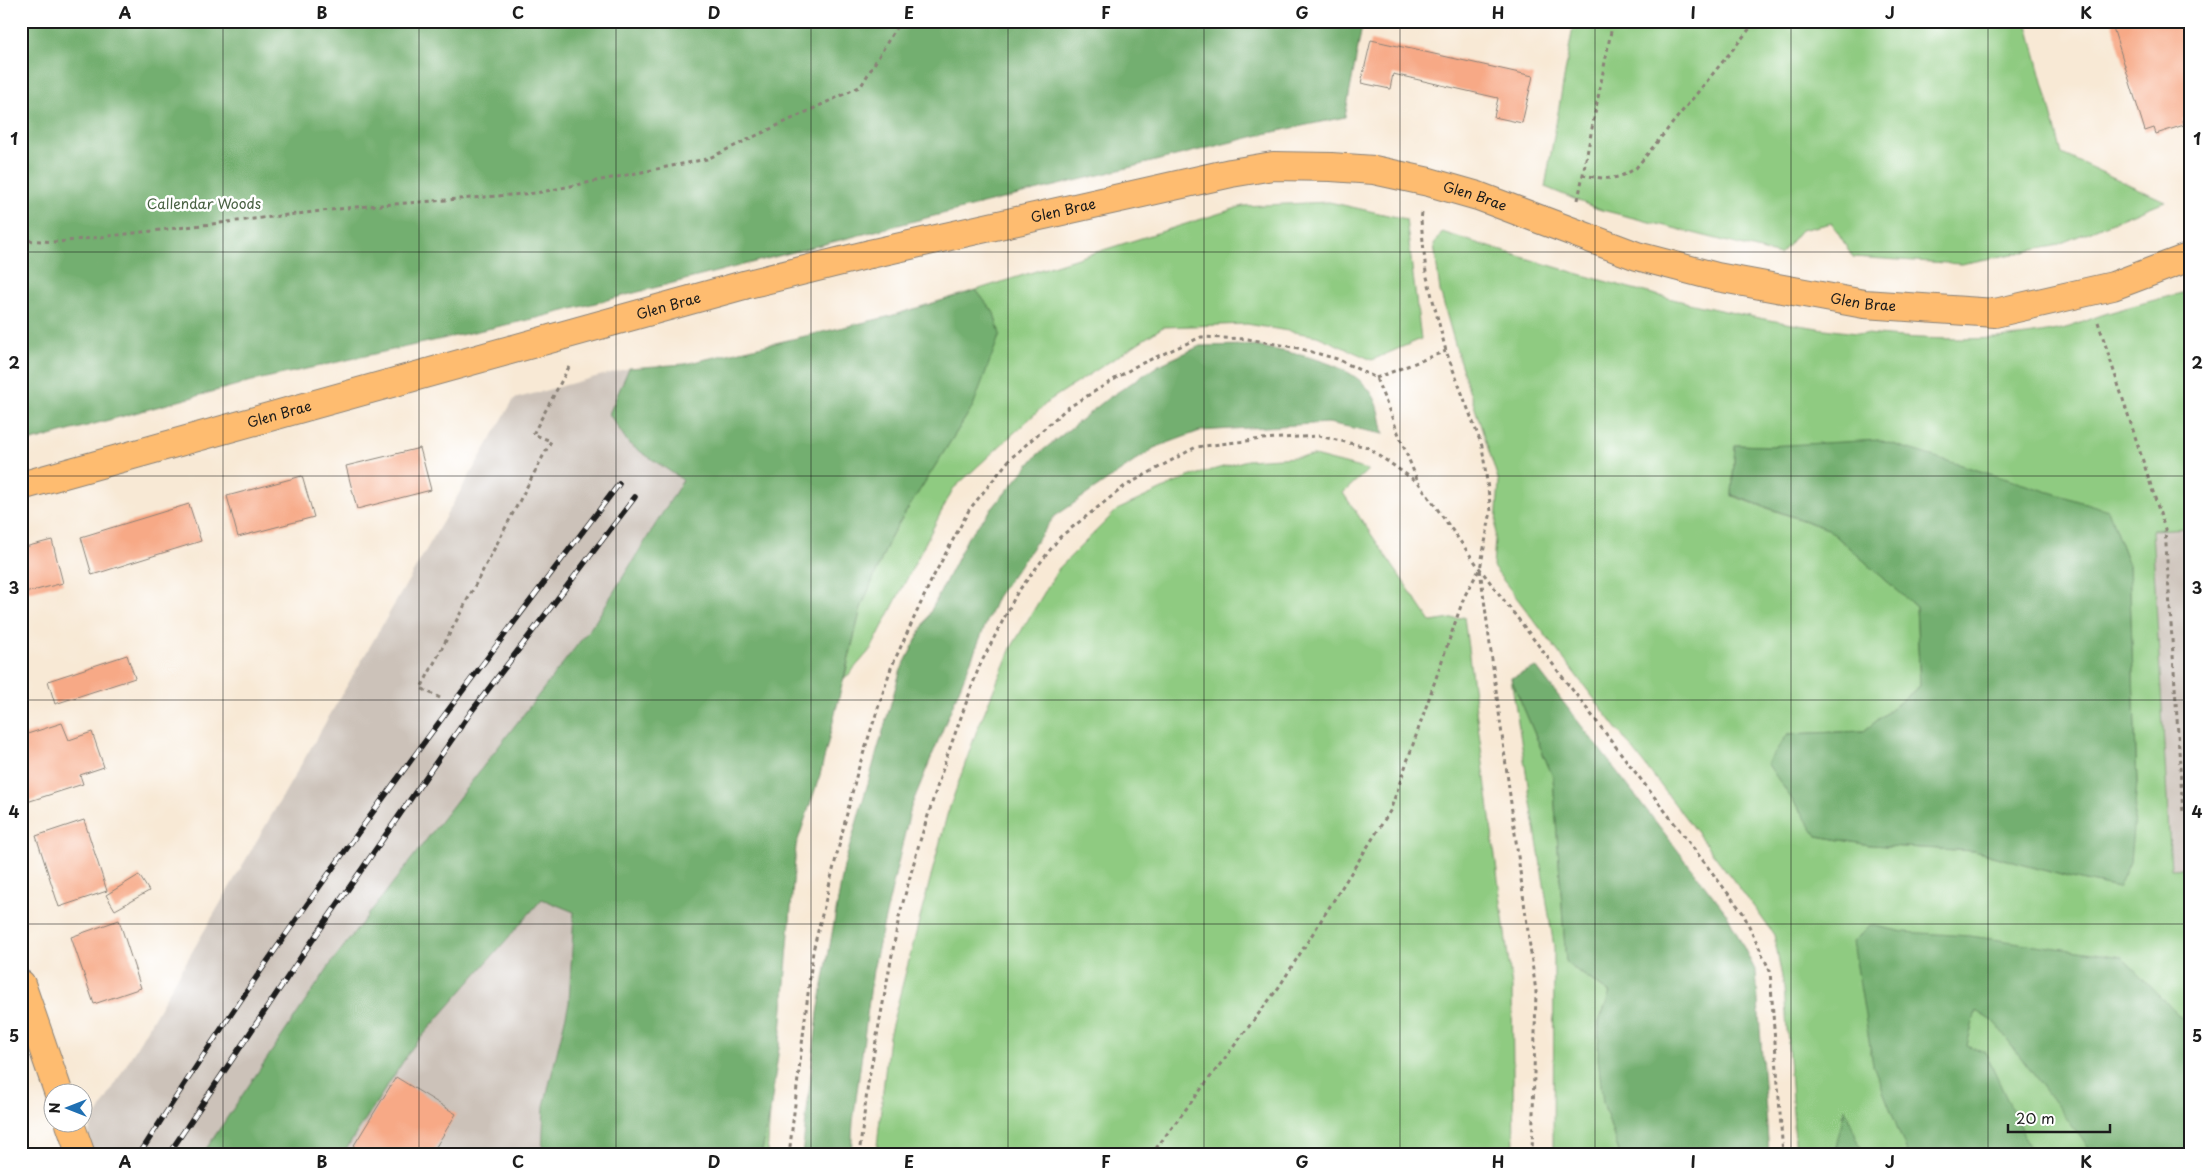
<svg xmlns="http://www.w3.org/2000/svg" width="2211" height="1176" viewBox="0 0 2211 1176" font-family="'Playpen Sans',sans-serif">
	<style>
		.industrial { fill: #ccc2b9 }
		.green { fill: #8fcb81; stroke: #56744e; fill-rule: evenodd }
		.forest { fill: #73af6f; stroke: #486646 }
		.building { fill: #f7a986 }
		.lines { fill: none; stroke-linecap: round; stroke-linejoin: round }
		.major-casing { stroke: #8a8278; stroke-width: 30 }
		.path { stroke: #8a8278; stroke-width: 3; stroke-dasharray: 4 4; stroke-linecap: butt }
		.major { stroke: #febc70; stroke-width: 28 }
		.rail-casing { stroke: #1c1c1c; stroke-width: 5.5 }
		.rail { stroke: #fff; stroke-width: 4; stroke-dasharray: 11; stroke-linecap: butt }
		.major-bridge-casing { stroke: #8a8278; stroke-width: 30; stroke-linecap: butt }
		.major-bridge { stroke: #febc70; stroke-width: 28 }
		.grid { fill: none; stroke: #1c1c1c; stroke-width: 1; stroke-opacity: 0.55 }
		.labels { text-anchor: middle; stroke-width: 5; stroke-linejoin: round; paint-order: stroke }
		.street-label { font-size: 14px; fill: #1c1c1c; stroke: #fff }
		.park-label { font-size: 14px; fill: #4a6244; stroke: #fff }
		.neatline { fill: none; stroke: #1c1c1c; stroke-width: 2 }
		.grid-label { font-size: 16px; text-anchor: middle; font-weight: bold; fill: #1c1c1c }
	</style>
	<rect width="100%" height="100%" fill="#fff"/>
	<filter id="ink" filterUnits="userSpaceOnUse"><feTurbulence type="fractalNoise" baseFrequency=".02" numOctaves="2"/><feDisplacementMap in="SourceGraphic" scale="10" xChannelSelector="R" yChannelSelector="G"/><feConvolveMatrix kernelMatrix="1 2 1 2 8 2 1 2 1" color-interpolation-filters="sRGB"/></filter>
	<filter id="wash" filterUnits="userSpaceOnUse"><feTurbulence type="fractalNoise" baseFrequency=".0096" numOctaves="4" result="noise"/><feDisplacementMap in="SourceGraphic" scale="20" xChannelSelector="R" yChannelSelector="G"/><feGaussianBlur stdDeviation="1.12" result="paint"/><feColorMatrix in="noise" values="0 0 0 0 0 0 0 0 0 0 0 0 0 0 0 0 0 1.4 0 .05"/><feComposite in="paint" operator="in"/></filter>
	<g filter="url(#wash)">
		<rect width="100%" height="100%" fill="#f8e9d5"/>
		<!-- industrial -->
		<g class="industrial">
			<polygon points="629,368 609,414 629,444 683,480 626,573 607,1155 77,1155 97,1115 514,399"/>
			<polygon points="2190,528 2190,868 2171,869 2152,530"/>
		</g>
		<!-- green -->
		<g class="green">
			<polygon points="1574,21 2027,21 2062,154 2165,201 2054,246 1961,264 1853,257 1832,223 1801,230 1780,255 1598,209 1545,187"/>
			<polygon points="1329,202 1406,219 1421,339 1372,360 1317,336 1247,324 1163,327 1050,400 953,489 871,649 844,680 861,608 892,534 973,406 994,313 976,290 1243,206"/>
			<path d="M1442,232C1615,287 1813,347 1996,338C2015,337 2037,334 2057,330C2074,327 2091,318 2108,313C2135,305 2162,298 2190,291V528L2152,530L2171,869L2190,868V1155H1796L1784,988L1774,935L1757,911L1493,567L1499,482L1460,362L1440,291L1434,244ZM1735,445L1767,446L1962,466L2108,511L2129,565L2137,783L2118,888L2072,878L1974,851L1870,845L1817,836L1788,734L1864,731L1920,686L1916,607L1828,529L1732,496Z"/>
			<polygon points="1314,456 1368,470 1343,493 1431,622 1464,617 1512,987 1514,1155 876,1155 889,1036 947,815 977,730 1011,648 1059,568 1117,510 1188,477 1247,460"/>
			<polygon points="1511,678 1553,777 1566,963 1610,993 1599,1022 1603,1103 1620,1155 1553,1155 1554,947"/>
			<polygon points="770,1113 767,1155 761,1155"/>
		</g>
		<!-- forest -->
		<g class="forest">
			<polygon points="21,21 1363,21 1345,117 1264,134 926,218 537,318 252,381 21,444"/>
			<polygon points="976,290 994,313 1000,334 973,406 892,534 861,608 820,775 796,846 781,1033 770,1113 761,1155 542,1155 544,1106 569,1003 574,912 542,899 412,1048 342,1155 202,1155 334,959 595,622 683,480 629,444 609,414 629,368 685,364 887,317"/>
			<path d="M1249,345C1286,352 1354,360 1374,397C1380,407 1381,423 1384,434L1328,423L1200,431L1154,448L1054,517L997,597L911,807L873,970L853,1122L851,1155H802L818,1013L844,866L900,672L968,537L1037,455L1107,399L1159,365L1200,346Z"/>
			<polygon points="1879,440 2108,510 2129,565 2137,783 2130,862 2118,888 2072,878 1974,851 1870,845 1817,836 1767,763 1788,734 1864,731 1920,686 1916,607 1828,529 1732,495 1735,445 1767,446"/>
			<polygon points="1536,667 1727,914 1756,972 1769,1155 1620,1155 1618,1149 1603,1103 1598,1058 1599,1022 1610,993 1566,963 1553,777 1511,678"/>
			<polygon points="1870,925 1904,932 1970,936 2122,957 2190,1027 2190,1155 2094,1155 1995,1023 1976,1011 1967,1045 1985,1052 2033,1155 1908,1155 1873,1065 1853,942"/>
			<polygon points="1845,1109 1864,1155 1834,1155"/>
		</g>
		<g id="blocks">
			<!-- building -->
			<g class="building">
				<polygon points="2111,21 2190,21 2190,117 2183,119 2184,125 2156,134 2154,128 2145,131"/>
				<polygon points="1371,40 1533,76 1522,123 1494,117 1498,98 1393,74 1390,89 1361,83"/>
				<polygon points="420,448 431,490 357,509 346,466"/>
				<polygon points="302,476 314,517 238,537 227,496"/>
				<polygon points="189,504 201,541 92,575 81,537"/>
				<polygon points="52,540 63,583 21,594 21,548"/>
				<polygon points="127,655 135,678 55,704 48,681"/>
				<polygon points="62,723 69,740 92,732 104,767 80,775 83,784 27,802 21,785 21,736"/>
				<polygon points="84,820 107,891 59,907 36,836"/>
				<polygon points="139,875 149,891 115,910 106,895"/>
				<polygon points="119,920 141,988 94,1004 71,937"/>
				<polygon points="396,1077 456,1114 431,1155 348,1155"/>
			</g>
		</g>
	</g>
	<g filter="url(#ink)">
		<use href="#blocks" fill-opacity="0" stroke="#8a8278" stroke-width="1"/>
		<g class="lines">
			<!-- major casing -->
			<g class="major-casing">
				<g id="major">
					<path id="s1" d="M870,254L1231,173L1273,166L1331,167L1374,170L1429,182L1478,196L1637,256L1717,277L1864,304L1995,313L2113,286L2190,257"/>
					<path id="s2" d="M21,486L744,285"/>
					<polyline points="21,984 59,1094"/>
					<polyline points="70,1124 81,1155"/>
				</g>
			</g>
			<!-- path -->
			<g class="path">
				<path d="M1582,175C1607,179 1614,182 1636,168L1751,27L1764,21"/>
				<polyline points="1578,200 1613,21"/>
				<polyline points="1422,213 1421,220 1426,273 1446,351 1482,446 1491,511 1480,569 1536,992 1532,1155"/>
				<polyline points="21,240 58,242 356,207 536,193 707,159 861,86 900,21"/>
				<polyline points="2098,322 2165,529 2183,813"/>
				<polyline points="1376,378 1446,351"/>
				<polyline points="440,698 421,688 551,441 533,434 569,367"/>
				<polyline points="789,1155 813,951 857,773 891,668 932,579 969,510 1010,459 1066,409 1136,366 1201,337 1248,339 1298,348 1337,359 1376,378 1418,482 1480,569 1743,913 1770,971 1783,1155"/>
				<polyline points="859,1155 868,1084 899,917 919,844 946,759 979,667 1017,593 1060,537 1125,486 1196,447 1262,439 1319,436 1367,447 1417,482"/>
				<polyline points="1151,1155 1279,987 1390,811 1464,597 1479,570"/>
			</g>
			<!-- major -->
			<use href="#major" class="major"/>
			<!-- rail casing -->
			<g class="rail-casing">
				<g id="rail">
					<path d="M139,1155C286,922 452,703 619,484"/>
					<polyline points="168,1155 303,954 471,712 635,497"/>
				</g>
			</g>
			<!-- rail -->
			<use href="#rail" class="rail"/>
			<!-- major-bridge casing -->
			<g class="major-bridge-casing">
				<polyline id="major-bridge" points="744,285 870,254"/>
			</g>
			<!-- major-bridge -->
			<use href="#major-bridge" class="major-bridge"/>
		</g>
	</g>
	<!-- grid -->
	<path class="grid" d="M223,21V1155M419,21V1155M616,21V1155M811,21V1155M1008,21V1155M1204,21V1155M1400,21V1155M1595,21V1155M1791,21V1155M1988,21V1155M21,252H2190M21,476H2190M21,700H2190M21,924H2190"/>
	<g class="labels">
		<!-- street labels -->
		<g class="street-label">
			<text dy="5" stroke="none"><textPath href="#s1" startOffset="618">Glen Brae</textPath></text>
			<text dy="5" stroke="none"><textPath href="#s1" startOffset="198">Glen Brae</textPath></text>
			<text dy="5" stroke="none"><textPath href="#s1" startOffset="1022">Glen Brae</textPath></text>
			<text dy="5" stroke="none"><textPath href="#s2" startOffset="672">Glen Brae</textPath></text>
			<text dy="5" stroke="none"><textPath href="#s2" startOffset="268">Glen Brae</textPath></text>
		</g>
		<!-- park labels -->
		<g class="park-label">
			<text x="204" y="209">Callendar Woods</text>
		</g>
	</g>
	<!-- margin -->
	<rect width="2211" height="1176" fill="none" stroke="#fff" stroke-width="55"/>
	<!-- north arrow -->
	<g transform="translate(68 1108) rotate(270)"><circle r="24" fill="#ffffff" stroke="#a4a4a4"/>
	<path d="M0-4L9 19L0 12L-9 19Z" fill="#1f6fb2"/>
	<text y="-8" font-size="14" font-weight="bold" text-anchor="middle" fill="#1c1c1c">N</text>
	</g>
	<!-- scale -->
	<path d="M2008 1124v8h102v-8" fill="none" stroke="#1c1c1c" stroke-width="2.5"/>
	<text x="2016" y="1124" font-size="15" fill="#1c1c1c" stroke="#ffffff" stroke-width="4" paint-order="stroke">20 m</text>
	<rect x="28" y="28" width="2156" height="1120" class="neatline"/>
	<g class="grid-label">
		<text x="125" y="19">A</text>
		<text x="322" y="19">B</text>
		<text x="518" y="19">C</text>
		<text x="714" y="19">D</text>
		<text x="909" y="19">E</text>
		<text x="1106" y="19">F</text>
		<text x="1302" y="19">G</text>
		<text x="1498" y="19">H</text>
		<text x="1693" y="19">I</text>
		<text x="1890" y="19">J</text>
		<text x="2086" y="19">K</text>
		<text x="14" y="145">1</text>
		<text x="2197" y="145">1</text>
		<text x="14" y="369">2</text>
		<text x="2197" y="369">2</text>
		<text x="14" y="594">3</text>
		<text x="2197" y="594">3</text>
		<text x="14" y="818">4</text>
		<text x="2197" y="818">4</text>
		<text x="14" y="1042">5</text>
		<text x="2197" y="1042">5</text>
		<text x="125" y="1168">A</text>
		<text x="322" y="1168">B</text>
		<text x="518" y="1168">C</text>
		<text x="714" y="1168">D</text>
		<text x="909" y="1168">E</text>
		<text x="1106" y="1168">F</text>
		<text x="1302" y="1168">G</text>
		<text x="1498" y="1168">H</text>
		<text x="1693" y="1168">I</text>
		<text x="1890" y="1168">J</text>
		<text x="2086" y="1168">K</text>
	</g>
</svg>
